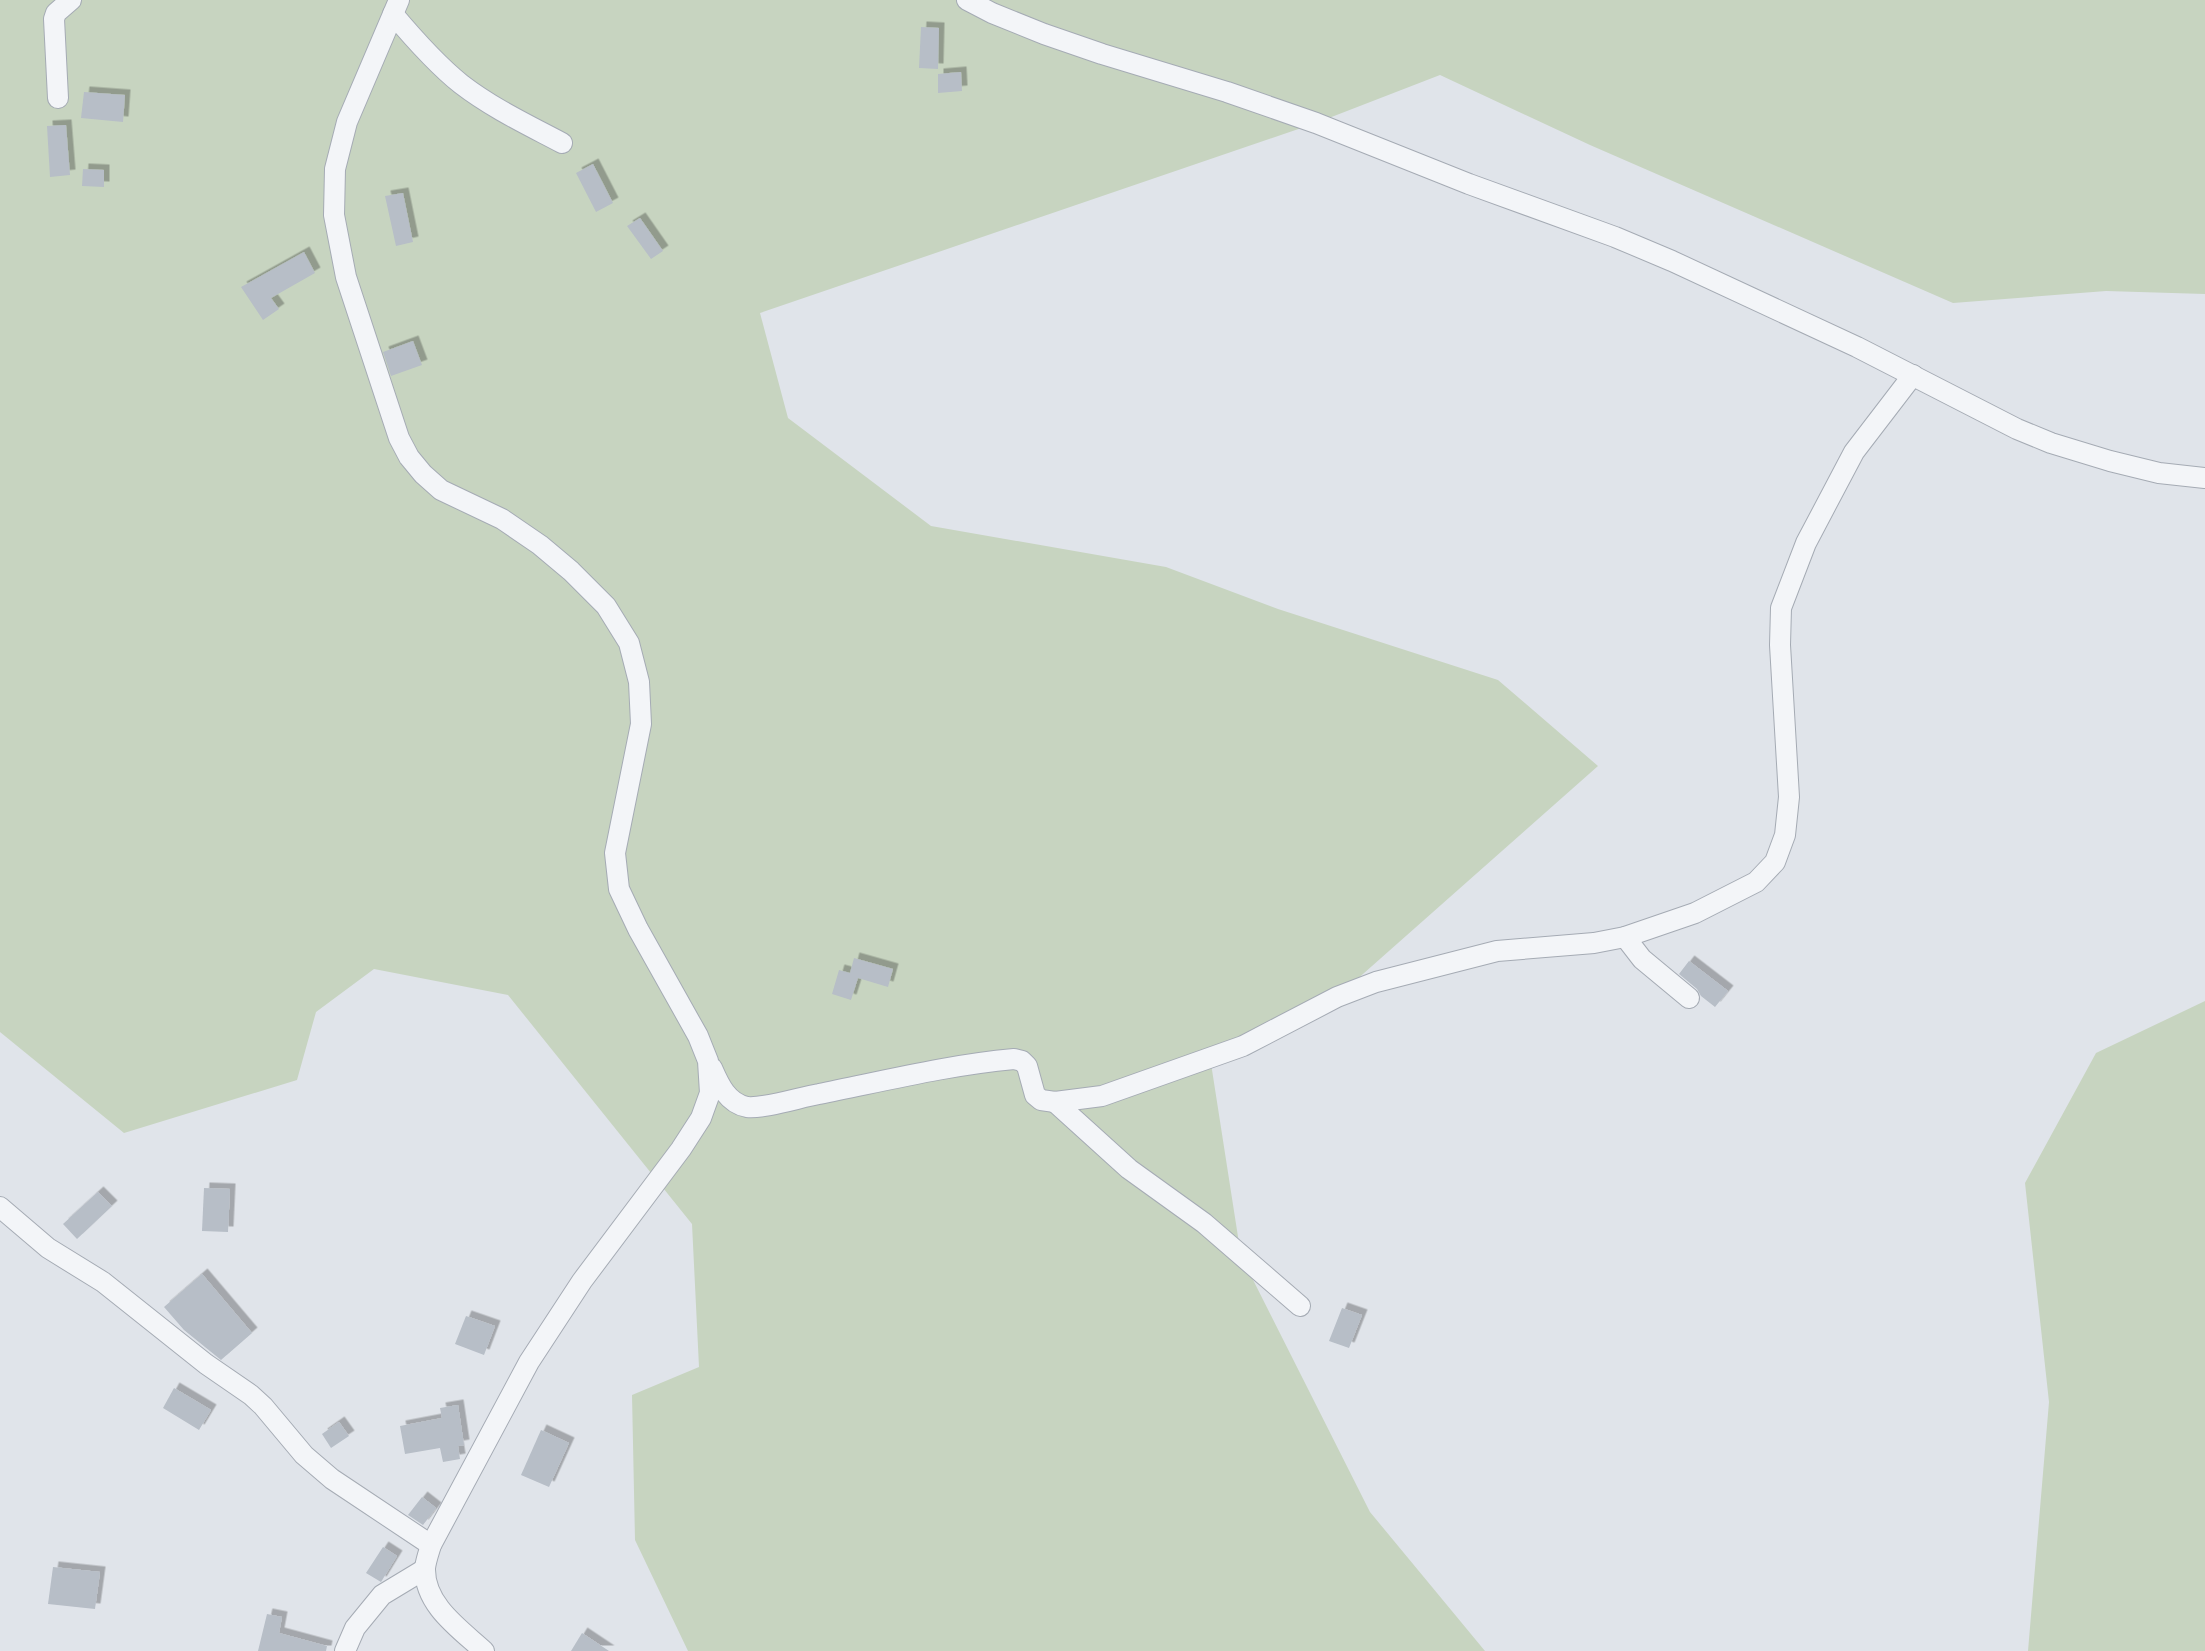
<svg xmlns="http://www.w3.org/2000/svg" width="2205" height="1651" viewBox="0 0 2205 1651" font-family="'Space Grotesk',sans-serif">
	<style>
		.green { fill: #c7d4c0 }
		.building { fill: #b7bec7; filter: url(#shadow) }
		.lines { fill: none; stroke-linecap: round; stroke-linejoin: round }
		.minor-casing { stroke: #a5abb4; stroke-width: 22 }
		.minor { stroke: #f3f5f8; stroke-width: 20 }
	</style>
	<defs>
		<filter id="shadow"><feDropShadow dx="5.5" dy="-5.5" stdDeviation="0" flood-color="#0004"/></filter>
	</defs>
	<rect width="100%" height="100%" fill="#e0e4ea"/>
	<!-- green -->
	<g class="green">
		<polygon points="0,0 2205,0 2205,294 2106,291 1953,303 1590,145 1440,75 1316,123 760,313 788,418 931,526 1166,567 1278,609 1498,680 1598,766 1337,997 1210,1057 1241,1256 1370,1512 1485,1651 688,1651 635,1540 632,1395 699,1367 692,1224 508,995 374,969 316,1012 297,1080 124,1133 0,1032"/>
		<polygon points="2205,1001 2205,1651 2028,1651 2049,1402 2025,1183 2096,1053"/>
	</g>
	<!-- building -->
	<g class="building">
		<polygon points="921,27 939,28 938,69 919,68"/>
		<polygon points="961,72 962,91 938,93 938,74"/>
		<polygon points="84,92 125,95 123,122 81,118"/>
		<polygon points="66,125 70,175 50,177 47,126"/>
		<polygon points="593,164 613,203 596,212 576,173"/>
		<polygon points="83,169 104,170 104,187 82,186"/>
		<polygon points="403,193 413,242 396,246 385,196"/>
		<polygon points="640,218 663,251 651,259 627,226"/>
		<polygon points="304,252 315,273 271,298 279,309 263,320 241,287"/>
		<polygon points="413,341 422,365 391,376 383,352"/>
		<polygon points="854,958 893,969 888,987 858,978 851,1000 832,994 839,970 850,973"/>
		<polygon points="1689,961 1728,991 1715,1007 1701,996 1697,989 1679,974"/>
		<polygon points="204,1188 230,1189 228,1232 202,1231"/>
		<polygon points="98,1192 112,1206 77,1239 63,1224"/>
		<polygon points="202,1274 252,1333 221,1360 184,1330 164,1307"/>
		<polygon points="1342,1308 1362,1315 1349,1348 1329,1341"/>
		<polygon points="466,1316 495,1326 484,1355 455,1344"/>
		<polygon points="174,1388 211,1410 199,1430 163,1408"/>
		<polygon points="458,1405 464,1445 458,1446 460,1459 443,1462 440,1448 405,1454 400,1426 442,1418 440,1408"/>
		<polygon points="339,1422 349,1436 331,1448 322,1434"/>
		<polygon points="541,1430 569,1443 549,1487 521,1475"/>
		<polygon points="422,1497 436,1508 423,1525 408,1515"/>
		<polygon points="383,1547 397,1556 381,1582 366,1573"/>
		<polygon points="53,1567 100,1572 95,1609 48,1604"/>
		<polygon points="267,1614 282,1617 279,1633 327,1646 326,1651 258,1651"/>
		<polygon points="582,1633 609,1651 571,1651"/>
	</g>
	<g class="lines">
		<!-- minor casing -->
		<g class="minor-casing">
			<g id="minor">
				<path d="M399,0L347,122L335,169L334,215L346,277L399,438L409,457L423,474L441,490L502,519L540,545L571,571L606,606L629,643L639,682L641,724L615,853L619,889L638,929L698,1036L708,1061L710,1093L701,1118L681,1149L582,1281L529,1362L431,1545C429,1552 426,1560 425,1568C424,1605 460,1629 484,1651"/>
				<polyline points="967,0 992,13 1044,34 1102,54 1227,92 1316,123 1469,184 1615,237 1672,261 1857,347 2017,429 2051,443 2110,461 2159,473 2205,478"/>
				<path d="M393,14C414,39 436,64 461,84C492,108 528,125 562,143"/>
				<polyline points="58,98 54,19 56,13 71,0"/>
				<polyline points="1625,937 1642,959 1689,998"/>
				<path d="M712,1068C719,1084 727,1103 747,1107C764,1109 801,1097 819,1094C884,1081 948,1065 1014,1059L1022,1061L1027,1066L1035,1095L1041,1100L1055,1102L1102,1096L1243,1046L1337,997L1376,982L1497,951L1594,943L1625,937L1695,913L1756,882L1775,862L1785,835L1789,797L1780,645L1781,608L1806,543L1854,452L1913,375"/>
				<polyline points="1055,1102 1129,1169 1204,1223 1300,1306"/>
				<polyline points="0,1207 48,1248 103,1282 206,1364 251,1395 263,1406 304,1455 332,1479 431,1545"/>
				<polyline points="345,1651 355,1628 382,1595 425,1569"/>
			</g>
		</g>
		<!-- minor -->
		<use href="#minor" class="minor"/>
	</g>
</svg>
